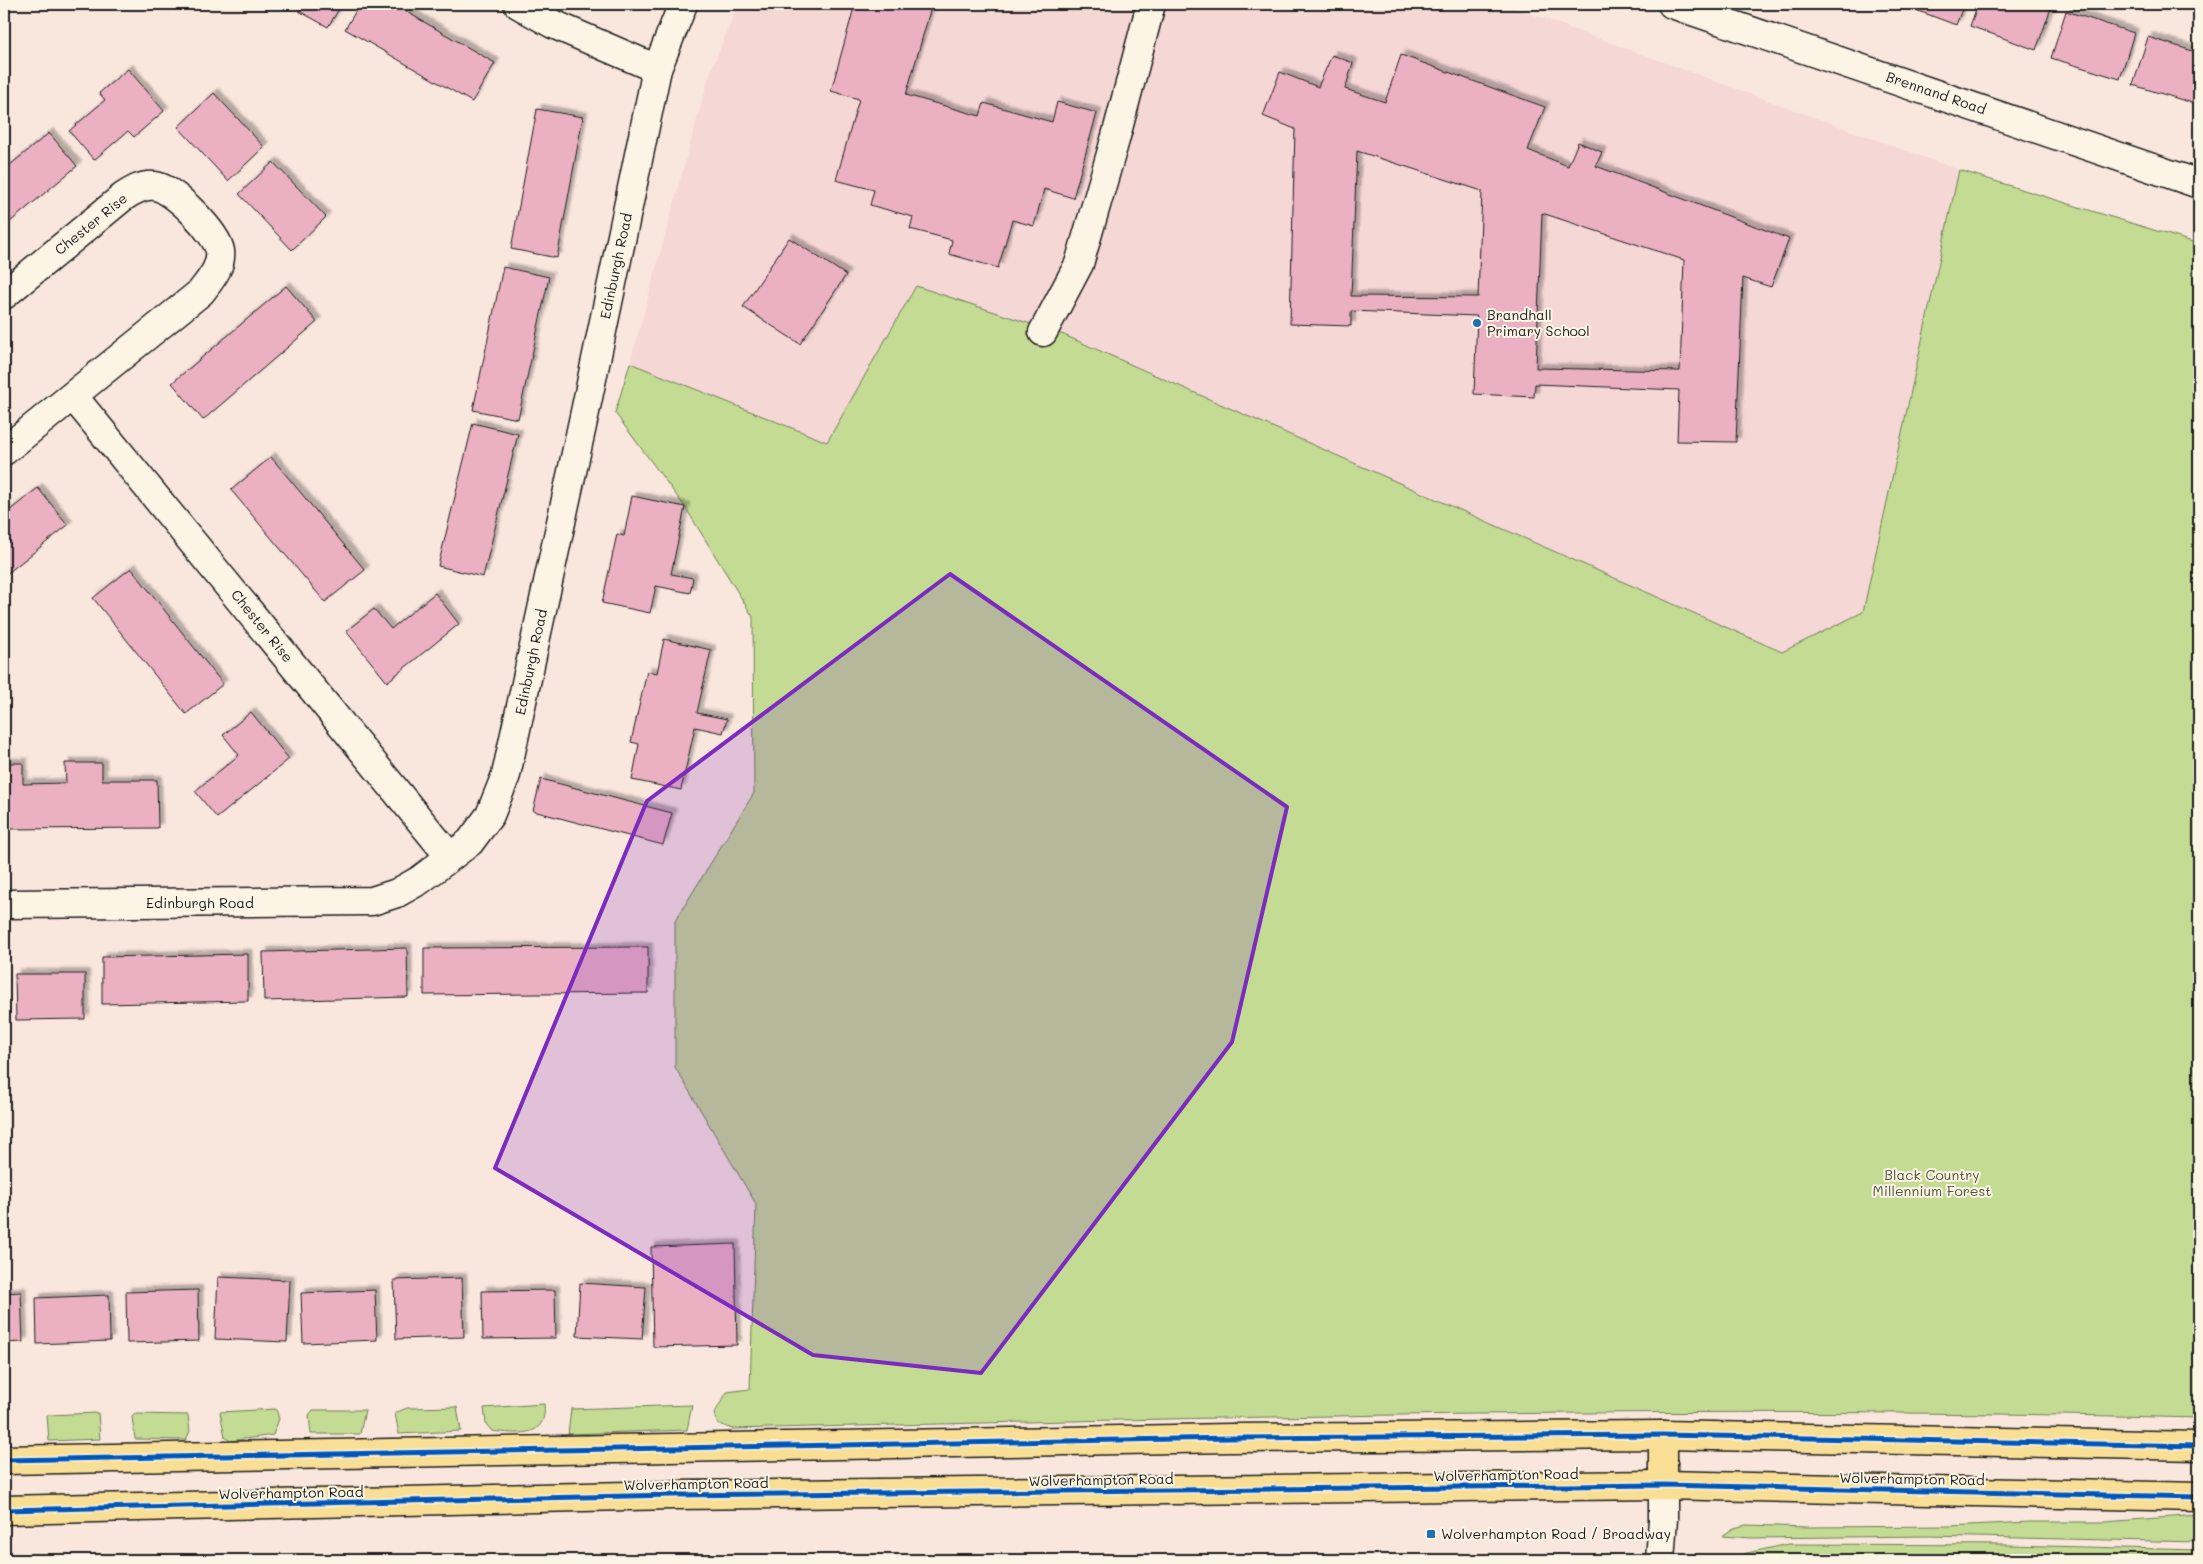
<svg xmlns="http://www.w3.org/2000/svg" width="2203" height="1564" viewBox="0 0 2203 1564" font-family="Mali,sans-serif">
	<style>
		.built { fill: #f5d7d6 }
		.green { fill: #c3db92; stroke: #707c57 }
		.building { fill: #ebb1c3; stroke: #1c1c1c; fill-rule: evenodd; filter: url(#shadow) }
		.lines { fill: none; stroke-linecap: round; stroke-linejoin: round }
		.minor-casing { stroke: #1c1c1c; stroke-width: 31 }
		.highway-casing { stroke: #1c1c1c; stroke-width: 31 }
		.minor { stroke: #fcf5e5; stroke-width: 28 }
		.highway { stroke: #f9df96; stroke-width: 28 }
		.cycleway-casing { stroke: #fcf5e5; stroke-width: 8 }
		.cycleway { stroke: #0057b8; stroke-width: 5 }
		.marked { fill: #7b2cbf; fill-opacity: 0.2; stroke: #7b2cbf; stroke-width: 4; stroke-linejoin: round }
		.poi-dot { fill: #1f6fb2; stroke: #fcf5e5; stroke-width: 2 }
		.labels { text-anchor: middle; stroke-width: 4; stroke-linejoin: round; paint-order: stroke }
		.street-label { font-size: 14px; fill: #1c1c1c; stroke: #fcf5e5 }
		.poi-label { font-size: 14px; fill: #1c1c1c; stroke: #fcf5e5; text-anchor: start }
		.park-label { font-size: 14px; fill: #4e553f; stroke: #fcf5e5 }
	</style>
	<defs>
		<filter id="shadow"><feDropShadow dx="4.5" dy="-4.5" stdDeviation="1" flood-color="#0004"/></filter>
	</defs>
	<rect width="100%" height="100%" fill="#f9e7de"/>
	<filter id="ink" filterUnits="userSpaceOnUse"><feTurbulence type="fractalNoise" baseFrequency=".02" numOctaves="2"/><feDisplacementMap in="SourceGraphic" scale="10" xChannelSelector="R" yChannelSelector="G"/><feConvolveMatrix kernelMatrix="1 2 1 2 8 2 1 2 1" color-interpolation-filters="sRGB"/></filter>
	<g filter="url(#ink)">
		<!-- built -->
		<polygon class="built" points="738,4 1504,4 1959,170 1863,612 1782,652 1064,335 916,287 827,442 630,363 709,76"/>
		<!-- green -->
		<g class="green">
			<path d="M1959,170L2199,244V1418C1710,1405 1221,1417 732,1429L717,1423L714,1414L727,1392L750,1389L756,1204L675,1067V921L754,793L753,617L685,507L615,413L630,363L827,442L916,286L1064,335L1782,652L1863,612Z"/>
			<path d="M544,1404C548,1439 517,1434 492,1431L486,1424L484,1408Z"/>
			<polygon points="692,1405 687,1430 568,1434 571,1409"/>
			<polygon points="457,1407 461,1431 399,1434 395,1413 407,1408"/>
			<polygon points="276,1409 279,1419 273,1435 230,1441 225,1437 220,1412"/>
			<polygon points="313,1410 365,1410 360,1434 311,1434 309,1415"/>
			<polygon points="98,1413 100,1439 49,1441 47,1415"/>
			<polygon points="135,1414 188,1415 190,1431 186,1440 135,1439 132,1417"/>
			<polygon points="2199,1515 2199,1542 1928,1536 1751,1538 1722,1536 1734,1528 1746,1525 1807,1527 1950,1526 2029,1522 2104,1522"/>
			<polygon points="1789,1544 2008,1545 2199,1550 2199,1560 2077,1560 1926,1556 1873,1560 1728,1560 1747,1553"/>
		</g>
		<!-- building -->
		<g class="building">
			<polygon points="303,4 342,4 328,27 299,11"/>
			<polygon points="360,4 393,4 495,63 472,102 345,29"/>
			<polygon points="855,4 879,4 897,9 898,4 932,4 906,95 980,116 984,103 1052,122 1057,102 1097,113 1073,198 1044,189 1034,226 1012,220 998,268 949,254 952,240 910,229 913,217 870,205 874,190 836,180 859,99 831,91"/>
			<polygon points="1900,4 1964,4 1956,25"/>
			<polygon points="1978,4 2050,4 2052,5 2036,50 1970,26"/>
			<polygon points="2066,11 2134,33 2120,79 2051,58"/>
			<polygon points="2148,37 2199,53 2199,105 2133,85"/>
			<path d="M1332,55L1353,63L1345,89L1385,102L1401,55L1545,107L1528,150L1568,166L1578,142L1602,152L1596,166L1789,239L1771,287L1743,278L1736,442L1677,441L1679,390L1535,384L1534,397L1474,394L1477,316L1351,311V326L1290,324L1295,129L1263,116L1280,72L1318,87ZM1357,151L1482,191L1478,297L1351,296ZM1542,213L1684,260L1680,371L1536,368Z"/>
			<polygon points="128,69 164,111 134,137 128,131 94,160 69,131 105,100 99,93"/>
			<polygon points="214,93 264,147 228,181 178,127"/>
			<polygon points="537,109 583,117 557,258 511,249"/>
			<polygon points="49,133 77,166 4,227 4,170"/>
			<polygon points="273,162 326,217 292,250 239,194"/>
			<polygon points="789,238 846,275 800,344 743,307"/>
			<polygon points="503,267 549,277 518,419 473,410"/>
			<polygon points="286,286 317,322 203,420 172,383"/>
			<polygon points="473,423 518,434 483,577 438,566"/>
			<polygon points="271,457 365,570 325,602 231,490"/>
			<polygon points="38,488 68,525 4,576 4,515"/>
			<polygon points="632,496 685,507 671,574 693,578 690,593 656,586 650,613 602,603 617,534 624,536"/>
			<polygon points="131,568 223,684 186,714 93,598"/>
			<polygon points="435,593 459,624 387,682 346,631 374,609 391,629"/>
			<polygon points="664,639 711,650 697,713 727,719 723,733 695,727 681,790 632,780 639,744 631,742 647,671 657,673"/>
			<polygon points="251,712 289,759 217,818 195,791 239,755 223,735"/>
			<polygon points="4,763 23,763 23,784 66,783 65,763 102,763 102,780 157,780 158,828 4,829"/>
			<polygon points="541,779 672,813 663,845 533,811"/>
			<polygon points="648,947 648,993 424,995 424,948"/>
			<polygon points="407,948 408,997 264,1001 263,952"/>
			<polygon points="248,954 248,1001 102,1004 102,957"/>
			<polygon points="15,974 85,974 85,1019 16,1020"/>
			<polygon points="735,1244 737,1345 653,1347 651,1247"/>
			<polygon points="218,1277 290,1280 287,1342 215,1339"/>
			<polygon points="462,1278 464,1337 396,1339 394,1280"/>
			<polygon points="580,1283 646,1287 642,1339 577,1336"/>
			<polygon points="198,1290 199,1341 127,1343 126,1292"/>
			<polygon points="375,1290 377,1340 303,1343 301,1293"/>
			<polygon points="555,1290 556,1338 483,1339 482,1291"/>
			<polygon points="21,1292 23,1342 4,1343 4,1293"/>
			<polygon points="109,1295 110,1341 37,1344 36,1298"/>
		</g>
		<g class="lines">
			<!-- minor casing -->
			<g class="minor-casing">
				<g id="minor">
					<polyline points="518,4 553,24 657,69"/>
					<polyline points="1672,4 2199,184"/>
					<path d="M4,295L123,197C132,191 143,184 155,186C173,188 217,233 220,251C222,267 210,280 201,292L4,451"/>
					<polyline points="1043,332 1079,264 1115,140 1151,4"/>
					<polyline points="73,396 450,857"/>
					<polyline points="4,904 372,901 397,893 420,880 470,842 490,815 506,775 585,412 657,69 683,4"/>
					<polyline points="1660,1560 1663,1519 1663,1485"/>
				</g>
			</g>
			<!-- highway casing -->
			<g class="highway-casing">
				<g id="highway">
					<polyline points="1663,1435 1663,1485"/>
					<polyline points="4,1460 1231,1438 1663,1435 2199,1446"/>
					<polyline points="4,1510 674,1495 1663,1485 2199,1497"/>
				</g>
			</g>
			<!-- minor -->
			<use href="#minor" class="minor"/>
			<!-- highway -->
			<use href="#highway" class="highway"/>
			<!-- cycleway casing -->
			<g class="cycleway-casing">
				<g id="cycleway">
					<polyline points="4,1460 1231,1438 1663,1435 2199,1446"/>
					<polyline points="4,1510 674,1495 1663,1485 2199,1497"/>
				</g>
			</g>
			<!-- cycleway -->
			<use href="#cycleway" class="cycleway"/>
		</g>
	</g>
	<!-- marked area -->
	<path class="marked" d="M950,574L1287,807L1232,1042L981,1373L813,1355L495,1168L647,801Z"/>
	<!-- markers -->
	<g class="poi-dot">
		<circle cx="1477" cy="323" r="5"/>
		<rect x="1426" y="1529" width="10" height="10" rx="2.5"/>
	</g>
	<g class="labels">
		<!-- street labels -->
		<g class="street-label">
			<text transform="translate(1936 93) rotate(19)" y="5">Brennand Road</text>
			<text transform="translate(91 224) rotate(-39)" y="5">Chester Rise</text>
			<text transform="translate(616 266) rotate(-78)" y="5">Edinburgh Road</text>
			<text transform="translate(262 626) rotate(51)" y="5">Chester Rise</text>
			<text transform="translate(531 662) rotate(-78)" y="5">Edinburgh Road</text>
			<text x="200" y="908">Edinburgh Road</text>
			<text transform="translate(1506 1475) rotate(-1)" y="5">Wolverhampton Road</text>
			<text transform="translate(1912 1479) rotate(1)" y="5">Wolverhampton Road</text>
			<text transform="translate(1101 1480) rotate(-1)" y="5">Wolverhampton Road</text>
			<text transform="translate(696 1484) rotate(-1)" y="5">Wolverhampton Road</text>
			<text transform="translate(291 1493) rotate(-1)" y="5">Wolverhampton Road</text>
		</g>
		<!-- poi labels -->
		<g class="poi-label">
			<text x="1487" y="320">Brandhall<tspan x="1487" dy="16">Primary School</tspan></text>
			<text x="1441" y="1539">Wolverhampton Road / Broadway</text>
		</g>
		<!-- park labels -->
		<g class="park-label">
			<text x="1932" y="1180">Black Country<tspan x="1932" dy="16">Millennium Forest</tspan></text>
		</g>
	</g>
	<!-- margin -->
	<rect width="2203" height="1564" fill="none" stroke="#fcf5e5" stroke-width="20"/>
	<rect x="10" y="10" width="2183" height="1544" fill="none" stroke="#1c1c1c" stroke-width="2" filter="url(#ink)"/>
</svg>
